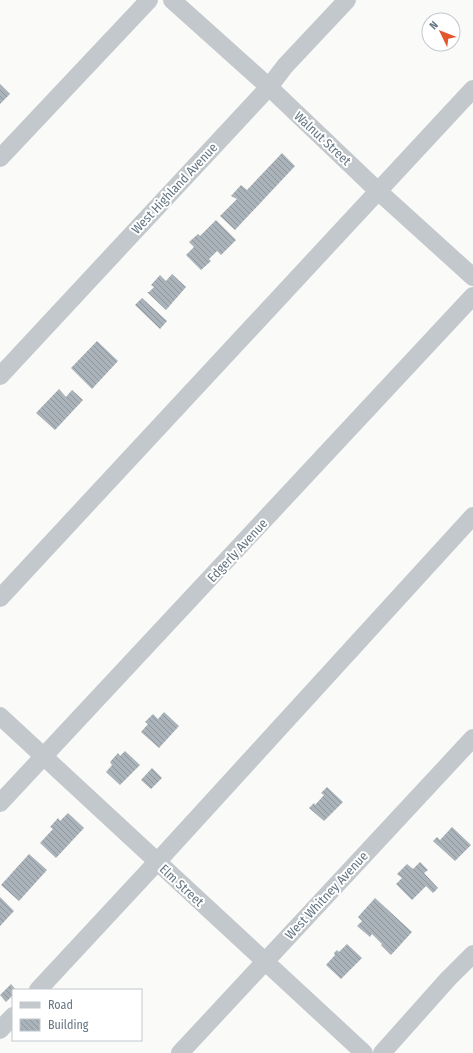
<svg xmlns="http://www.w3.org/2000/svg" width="473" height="1053" viewBox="0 0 473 1053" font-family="'Fira Sans Condensed',sans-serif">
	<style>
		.building { fill: url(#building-back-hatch) }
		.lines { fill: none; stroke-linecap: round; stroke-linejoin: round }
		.minor { stroke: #c3c8cc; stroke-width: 18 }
		.labels { text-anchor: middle; stroke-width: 4; stroke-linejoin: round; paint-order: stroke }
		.street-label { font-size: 13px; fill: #657683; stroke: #fff }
	</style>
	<defs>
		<pattern id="building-back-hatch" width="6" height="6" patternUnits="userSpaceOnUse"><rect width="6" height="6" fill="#aab3b9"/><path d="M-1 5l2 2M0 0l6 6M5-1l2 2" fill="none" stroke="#8e969c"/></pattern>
	</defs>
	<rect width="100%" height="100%" fill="#fafaf8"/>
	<!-- building -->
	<g class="building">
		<polygon points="0,84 10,94 0,104"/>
		<polygon points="282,153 295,166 235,230 220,216 237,199 231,196 241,185 247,190"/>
		<polygon points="216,220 236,240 221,255 217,251 209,259 211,261 201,270 186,255 194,247 189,242 198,234 200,236"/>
		<polygon points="172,274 186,287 166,310 147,292 149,292 154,287 151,285 160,275 166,281"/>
		<polygon points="142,298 167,321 160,329 135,305"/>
		<polygon points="97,341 118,361 92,389 71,368"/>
		<polygon points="59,389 66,397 72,390 83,400 55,430 36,413"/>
		<polygon points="164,712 179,726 159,748 141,732 148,724 145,722 153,714 158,719"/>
		<polygon points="125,751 140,765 120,785 106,772 112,765 110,762 118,753 120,756"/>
		<polygon points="152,768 162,778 151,789 141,780"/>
		<polygon points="327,787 343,802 324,821 309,808 314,803 315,805 324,795 321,793"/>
		<polygon points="68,813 84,828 56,858 40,843 53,829 50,827 58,818 60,821"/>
		<polygon points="452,827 471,845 455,861 433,841 437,837 440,840"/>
		<polygon points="29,854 47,870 19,901 1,885"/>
		<polygon points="420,862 428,870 424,873 438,888 433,893 426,886 412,900 396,884 402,878 397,874 407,864 413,869"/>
		<polygon points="0,897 14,911 0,926"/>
		<polygon points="375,898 412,932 391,955 381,945 382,944 372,934 370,937 357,926 362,921 358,917"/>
		<polygon points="347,944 362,958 341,979 326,965 335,955 334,953 337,950 339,952"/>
		<polygon points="11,984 16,990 13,990 13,995 6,1002 0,995"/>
	</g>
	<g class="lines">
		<!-- minor -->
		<g class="minor">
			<polyline points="172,0 269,87 378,191 473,277"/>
			<polyline points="0,158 149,0"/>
			<polyline points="0,376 269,87 285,66 347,0"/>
			<polyline points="0,598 473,89"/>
			<polyline points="0,716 364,1053"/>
			<polyline points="0,803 473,296"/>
			<polyline points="38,990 157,862 473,516"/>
			<polyline points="0,1030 13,1016"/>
			<polyline points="180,1053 473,738"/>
			<polyline points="382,1053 448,979 473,954"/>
		</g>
	</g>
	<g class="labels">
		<!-- street labels -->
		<g class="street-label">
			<text transform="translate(323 138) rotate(43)" y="5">Walnut Street</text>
			<text transform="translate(174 188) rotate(-47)" y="5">West Highland Avenue</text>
			<text transform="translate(237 550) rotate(-47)" y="5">Edgerly Avenue</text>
			<text transform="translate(182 885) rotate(43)" y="5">Elm Street</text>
			<text transform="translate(326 895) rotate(-47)" y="5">West Whitney Avenue</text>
		</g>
	</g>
	<!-- legend -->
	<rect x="12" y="989" width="130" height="52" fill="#ffffff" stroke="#c1c8cd"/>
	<rect x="20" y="1002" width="20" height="6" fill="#c3c8cc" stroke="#c1c8cd"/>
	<text x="48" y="1009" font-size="12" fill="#657683">Road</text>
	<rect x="20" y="1019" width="20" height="12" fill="url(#building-back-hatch)" stroke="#c1c8cd"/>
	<text x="48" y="1029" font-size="12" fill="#657683">Building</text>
	<!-- north arrow -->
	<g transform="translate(441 32) rotate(313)"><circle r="19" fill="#ffffff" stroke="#c1c8cd"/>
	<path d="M0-3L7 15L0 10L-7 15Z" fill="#e4572e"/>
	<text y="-6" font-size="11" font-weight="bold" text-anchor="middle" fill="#657683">N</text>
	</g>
</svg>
